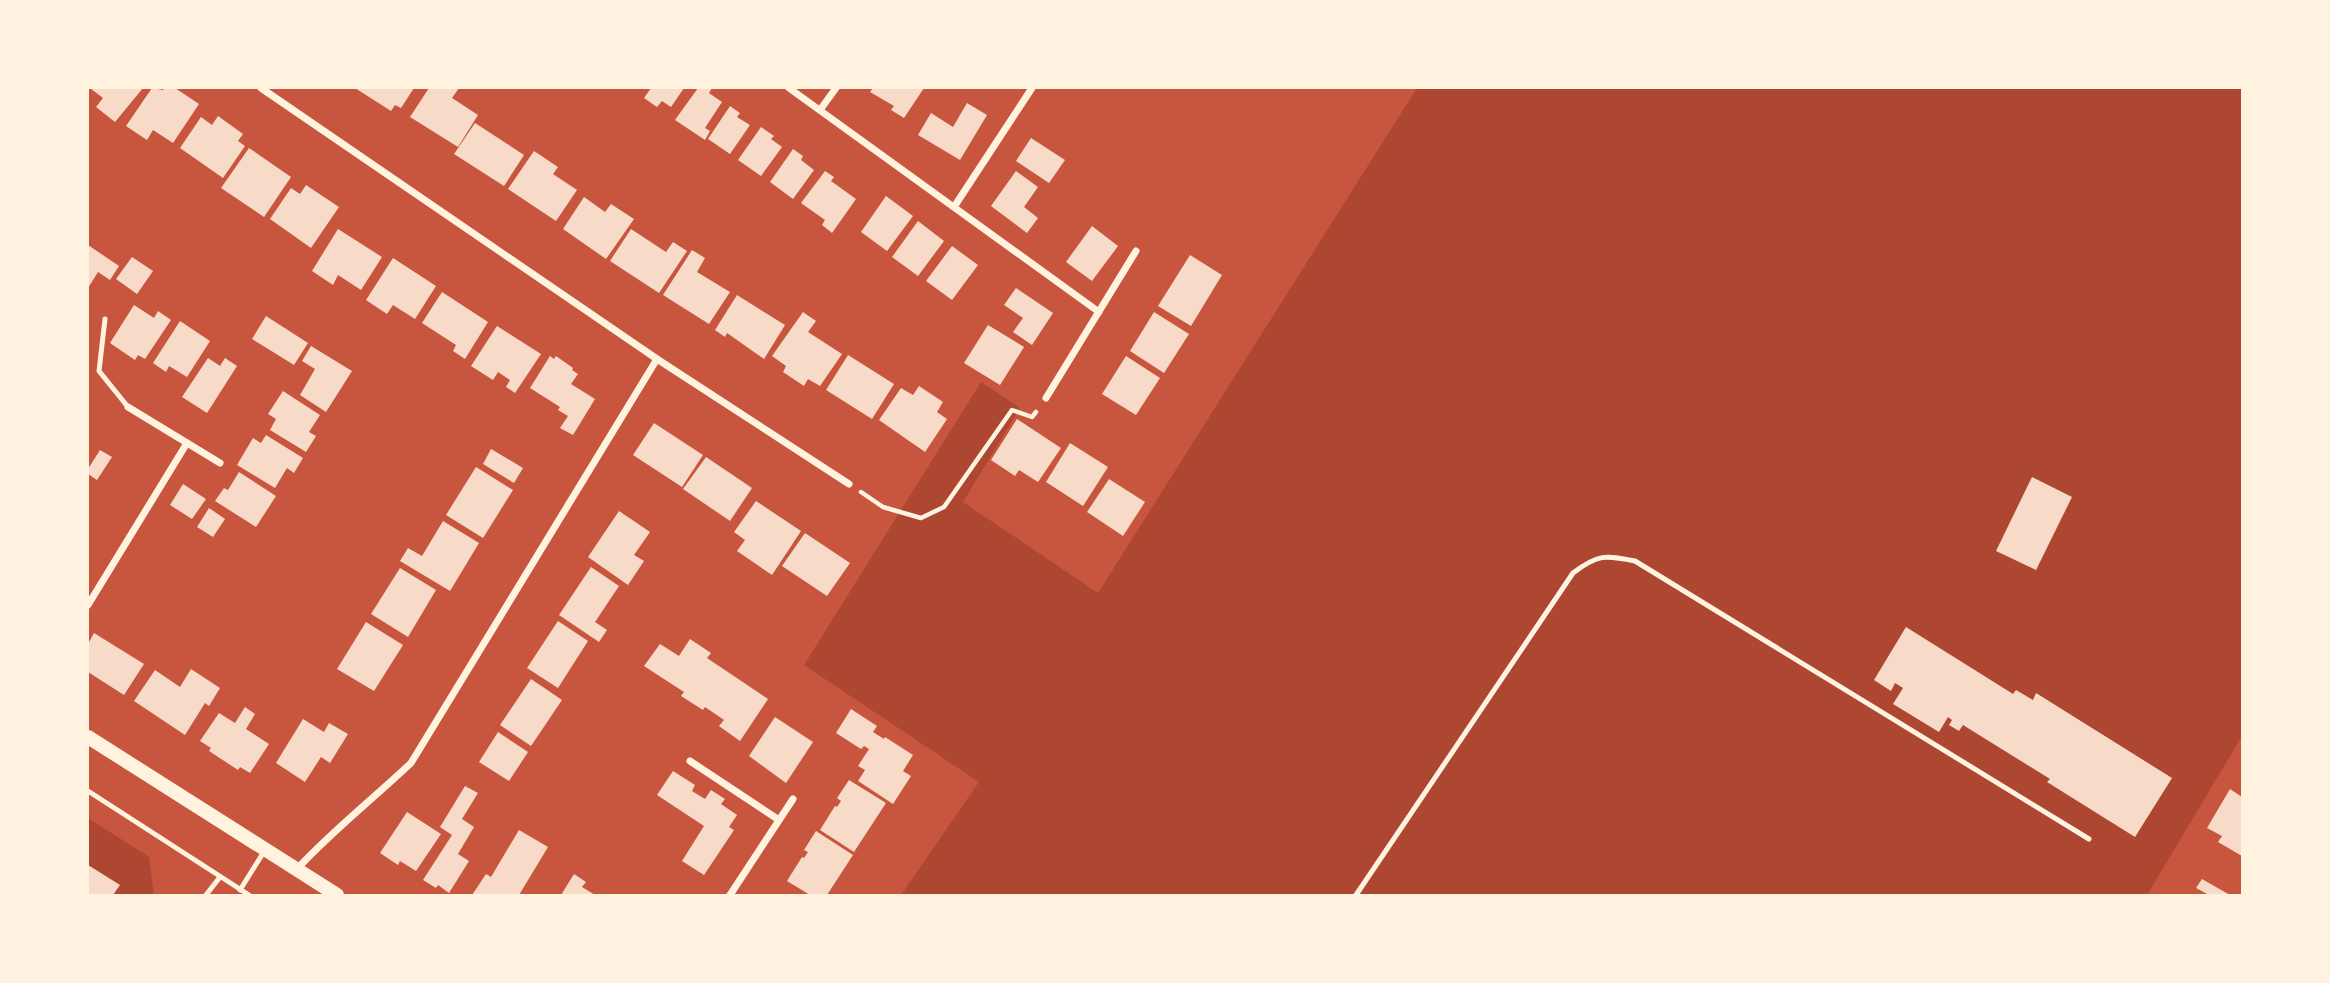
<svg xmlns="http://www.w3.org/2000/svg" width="2330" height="983" viewBox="0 0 2330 983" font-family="'Noto Serif',serif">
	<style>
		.green { fill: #ae4732 }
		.building { fill: #f7dbc8 }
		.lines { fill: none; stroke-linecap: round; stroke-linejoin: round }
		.path { stroke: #fff3e0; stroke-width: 4.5 }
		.service { stroke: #fff3e0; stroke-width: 5 }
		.minor { stroke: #fff3e0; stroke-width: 7 }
		.secondary { stroke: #fff3e0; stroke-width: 14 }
	</style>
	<rect width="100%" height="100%" fill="#c8553d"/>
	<!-- green -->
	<g class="green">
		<polygon points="1417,88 2242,88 2242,736 2147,895 901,895 979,782 804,665 981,382 1020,408 963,502 1098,593"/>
		<polygon points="88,818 149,857 154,895 88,895"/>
	</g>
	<!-- building -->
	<g class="building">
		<polygon points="90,88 143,88 115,122 96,107 103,98"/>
		<polygon points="152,88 163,90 164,88 175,88 199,104 173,143 153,130 147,140 126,126"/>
		<polygon points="355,88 414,88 401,108 395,105 391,111"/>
		<polygon points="429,88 459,88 452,98 478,115 458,147 410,117"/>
		<polygon points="651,88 684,88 671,107 662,101 657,107 644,98"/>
		<polygon points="698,88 712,88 709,93 722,102 705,128 710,131 705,140 675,120"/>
		<polygon points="873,88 924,88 904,118 891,110 894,106 870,92"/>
		<polygon points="967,103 987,115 960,160 918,135 931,113 953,127"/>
		<polygon points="730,106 740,113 737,117 750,125 730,154 708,139"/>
		<polygon points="218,116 243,134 238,141 245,146 223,178 180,148 201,117 212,125"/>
		<polygon points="475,123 524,155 504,186 454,154"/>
		<polygon points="761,127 774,136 771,139 782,147 761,176 738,160"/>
		<polygon points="1031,138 1065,160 1049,183 1016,161"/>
		<polygon points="249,148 291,177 264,217 221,188"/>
		<polygon points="793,149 803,156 801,160 814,170 793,199 770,182"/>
		<polygon points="534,151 558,167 553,174 577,190 556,221 508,189"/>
		<polygon points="825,171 834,177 831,181 856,199 832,233 822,225 825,220 801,203"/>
		<polygon points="1016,171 1038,187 1024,207 1038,218 1027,233 991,206"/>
		<polygon points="306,185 339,207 311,248 270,219 291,188 300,194"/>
		<polygon points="886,196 913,216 887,251 861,232"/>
		<polygon points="584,197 605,212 611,204 634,219 606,259 563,229"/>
		<polygon points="918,221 944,241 918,276 892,257"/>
		<polygon points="1092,226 1118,246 1092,281 1066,262"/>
		<polygon points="338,229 382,257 361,290 338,275 333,285 312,271"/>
		<polygon points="631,229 666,252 673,242 687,251 659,293 610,261"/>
		<polygon points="88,245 119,266 110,280 98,272 88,288"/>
		<polygon points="952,246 978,265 952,300 926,281"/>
		<polygon points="692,250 705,258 697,272 730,292 709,324 663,295"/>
		<polygon points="1190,255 1222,275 1191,326 1158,306"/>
		<polygon points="132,257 153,271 137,294 116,279"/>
		<polygon points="393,258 436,286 415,319 393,305 387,314 366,300"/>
		<polygon points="1016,288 1053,313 1032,345 1013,332 1023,318 1004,305"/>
		<polygon points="442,292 488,322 465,359 453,351 456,345 422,323"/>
		<polygon points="737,295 785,325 764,359 727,333 725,337 715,330"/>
		<polygon points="134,305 154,318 158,311 171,320 145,359 138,355 135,360 110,343"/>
		<polygon points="803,312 816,321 808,332 842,354 820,386 808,379 804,386 783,372 786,366 772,356"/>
		<polygon points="1154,312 1189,334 1164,373 1130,351"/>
		<polygon points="266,316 308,343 294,365 252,339"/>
		<polygon points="180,321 210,341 187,377 169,366 166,372 153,363"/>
		<polygon points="988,325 1024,347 1000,385 964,363"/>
		<polygon points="497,326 541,354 515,393 506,387 510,380 498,372 493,380 471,366"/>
		<polygon points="311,346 352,371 326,412 300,395 315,369 302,361"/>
		<polygon points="848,355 894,384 872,419 826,390"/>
		<polygon points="550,356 554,359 556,356 573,368 572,370 578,374 571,384 595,399 573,435 560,428 568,416 558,410 560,407 530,388"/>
		<polygon points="1126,356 1160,378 1136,415 1102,394"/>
		<polygon points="208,358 220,366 225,358 237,366 207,413 182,397"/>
		<polygon points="919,386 943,402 937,412 947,419 925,452 879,420 901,388 913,395"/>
		<polygon points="283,391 320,415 309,432 316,436 306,452 270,430 276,419 268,414"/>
		<polygon points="1017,419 1061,448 1038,482 1019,470 1015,476 991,460"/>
		<polygon points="654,423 703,455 682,487 633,455"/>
		<polygon points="266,435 303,458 294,473 287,468 275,488 237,465 253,438 261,443"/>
		<polygon points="1070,443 1108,467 1083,506 1046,482"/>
		<polygon points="491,449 523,468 514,483 483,464"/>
		<polygon points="100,450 112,457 97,480 88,474 88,469"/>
		<polygon points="706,457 752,488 730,521 683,489"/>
		<polygon points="476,467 513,490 483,538 446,515"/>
		<polygon points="239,472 276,496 256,527 215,501 224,488 228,490"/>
		<polygon points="2032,477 2072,497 2036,570 1996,551"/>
		<polygon points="1109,479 1145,502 1123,536 1087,512"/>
		<polygon points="183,484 206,499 192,519 170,505"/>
		<polygon points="756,501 801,531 772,575 737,551 745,540 734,532"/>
		<polygon points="209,508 225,519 213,537 197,527"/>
		<polygon points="619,511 650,532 634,555 644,561 628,585 588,557"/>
		<polygon points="443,521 479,543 450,591 400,561 408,548 422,556"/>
		<polygon points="805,533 850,563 827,596 782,566"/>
		<polygon points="591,567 619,586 595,622 607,630 599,642 559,615"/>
		<polygon points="400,568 436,590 408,637 371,614"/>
		<polygon points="558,621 588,641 558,688 527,668"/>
		<polygon points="366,622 403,645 374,691 337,669"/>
		<polygon points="1906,627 2013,694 2016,690 2033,700 2036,693 2172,778 2135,837 2047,782 2050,779 1963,725 1959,731 1949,725 1952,720 1948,717 1939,732 1893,704 1903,688 1895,683 1891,691 1874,680"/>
		<polygon points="94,633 144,664 124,695 88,672 88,644"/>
		<polygon points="690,639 711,653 707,658 768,699 740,741 719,726 724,720 705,707 703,710 681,696 684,692 644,666 660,644 679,656"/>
		<polygon points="191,669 220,688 209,706 205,703 185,735 134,701 155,670 180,687"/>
		<polygon points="531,679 562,700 531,746 500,725"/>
		<polygon points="245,707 255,714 246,729 269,744 250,773 240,767 238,770 209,751 211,748 200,741 219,713 235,723"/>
		<polygon points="851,709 877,726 873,732 884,739 885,737 913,755 903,771 911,776 893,804 858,781 865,770 858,766 869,749 864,746 861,749 836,733"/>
		<polygon points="775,717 813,742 786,783 749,756"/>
		<polygon points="303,719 324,732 329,723 348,734 330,763 321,757 305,782 276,763"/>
		<polygon points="498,732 528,752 509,781 479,762"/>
		<polygon points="673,771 695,785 692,791 705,799 711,790 725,799 721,804 737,815 729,827 734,830 704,875 682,861 704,826 657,795"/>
		<polygon points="849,780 886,803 854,852 820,830 835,806 837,807 841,801 837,798"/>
		<polygon points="465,786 478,793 462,819 474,827 458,854 469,861 449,893 438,885 436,888 423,880 452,835 440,827"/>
		<polygon points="2230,789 2242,797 2242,856 2218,842 2222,836 2207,828"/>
		<polygon points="407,812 441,834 416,871 400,861 398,865 380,853"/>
		<polygon points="519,830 548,847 519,895 472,895 486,874 491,877"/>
		<polygon points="816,831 853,855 827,895 810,895 787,881 802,857 804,858 808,852 804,850"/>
		<polygon points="88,865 120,885 113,895 88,895"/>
		<polygon points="574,874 586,882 582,887 595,895 561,895"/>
		<polygon points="2202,879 2230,895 2209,895 2196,888"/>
	</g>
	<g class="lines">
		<!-- path -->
		<polyline class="path" points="861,492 883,507 921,518 944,507 1012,410 1032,417 1036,412"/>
		<!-- service -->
		<g class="service">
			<polyline points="105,319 99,371 128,407"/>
			<polyline points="88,791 249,895"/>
			<polyline points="240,890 265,850"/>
			<polyline points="206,895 220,877"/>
			<path d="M1356,895L1573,573C1598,554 1605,555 1635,561L2089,839"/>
		</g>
		<!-- minor -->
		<g class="minor">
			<polyline points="261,88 657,359 849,484"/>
			<polyline points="789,88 1099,312"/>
			<polyline points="820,110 836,88"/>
			<polyline points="954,207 1032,88"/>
			<polyline points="1046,398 1136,251"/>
			<polyline points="128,407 220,463"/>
			<polyline points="88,605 187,443"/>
			<polyline points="690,761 779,820"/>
			<path d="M297,869C332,831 373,799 411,763L657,359"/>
			<polyline points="730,895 793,799"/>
		</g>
		<!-- secondary -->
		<polyline class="secondary" points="88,737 337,895"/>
	</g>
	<!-- border -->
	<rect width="2330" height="983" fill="none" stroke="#fff3e0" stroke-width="178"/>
</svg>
